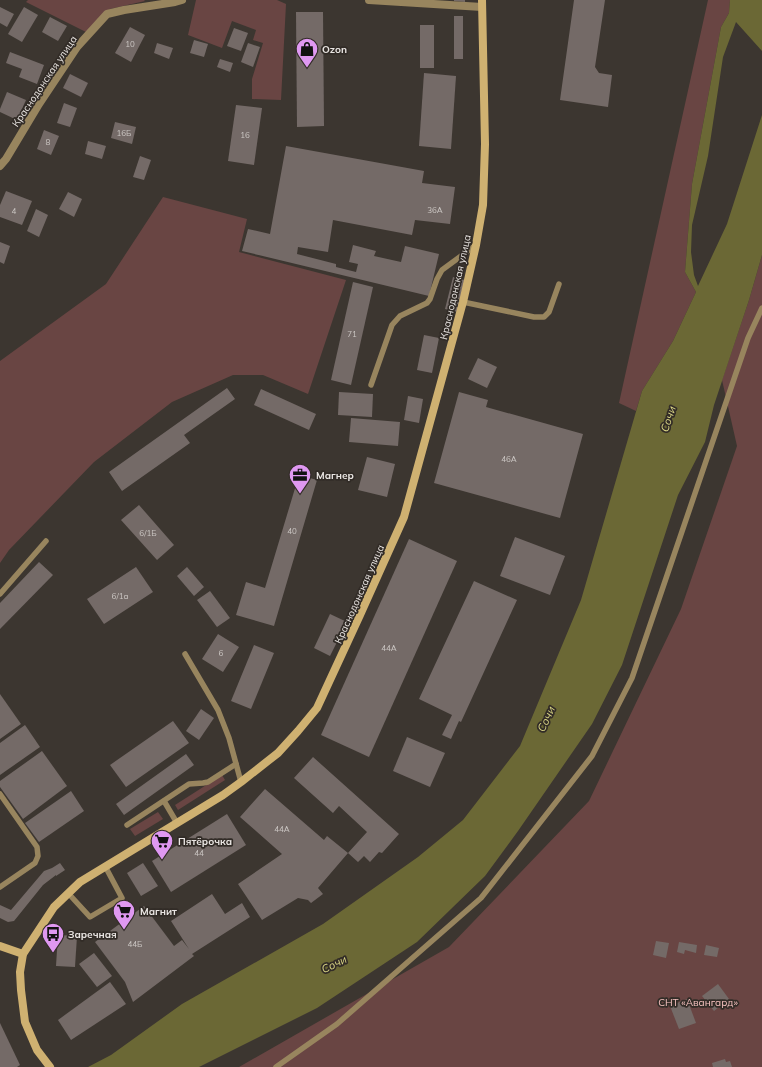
<svg xmlns="http://www.w3.org/2000/svg" width="762" height="1067" viewBox="0 0 762 1067" font-family="Mulish,sans-serif">
	<style>
		.green { fill: #694543 }
		.water { fill: #6b6835 }
		.building { fill: #746a67 }
		.lines { fill: none; stroke-linecap: round; stroke-linejoin: round }
		.lane { stroke: #98855e; stroke-width: 5.5 }
		.street { stroke: #98855e; stroke-width: 8 }
		.secondary { stroke: #cfb171; stroke-width: 8 }
		.labels { text-anchor: middle; stroke-width: 3.5; stroke-linejoin: round; paint-order: stroke }
		.number-label { font-size: 8px; fill: #ccc7c4 }
		.poi-label { font-size: 10px; font-weight: bold; fill: #eae6e3; stroke: #322c27; text-anchor: start }
		.street-label { font-size: 10px; fill: #eae6e3; stroke: #322c27 }
		.park-label { font-size: 10px; fill: #f8c3c0; stroke: #322c27 }
		.water-label { font-size: 11px; font-style: italic; fill: #d8d484; stroke: #322c27 }
	</style>
	<rect width="100%" height="100%" fill="#3c3630"/>
	<!-- green -->
	<g class="green">
		<polygon points="28,0 144,0 145,1 110,9 86,32 26,2"/>
		<polygon points="196,0 277,0 286,4 281,100 252,99 252,79 263,43 253,40 256,30 232,21 222,48 188,35"/>
		<polygon points="708,0 730,0 729,13 721,27 692,184 685,272 696,292 673,341 642,391 636,411 619,403"/>
		<polygon points="163,197 247,219 239,252 346,280 308,394 263,375 233,375 172,402 94,462 9,550 0,563 0,361 106,284"/>
		<polygon points="762,255 762,1067 239,1067 449,947 589,801 681,609 737,446 722,380 749,300"/>
		<polygon points="222,775 225,780 178,810 175,805"/>
		<polygon points="158,812 163,819 135,836 130,829"/>
	</g>
	<!-- water -->
	<polygon class="water" points="730,0 762,0 762,51 736,22 723,57 708,156 692,225 691,252 694,275 698,286 727,224 762,115 762,255 749,300 714,405 705,442 678,495 622,665 592,724 518,831 485,876 417,942 317,1008 199,1067 88,1067 111,1055 182,1004 323,924 418,857 463,820 520,746 581,600 642,391 673,341 696,292 685,272 692,184 721,27 729,13"/>
	<!-- building -->
	<g class="building">
		<polygon points="454,0 465,0 465,2 454,1"/>
		<polygon points="574,0 605,0 595,67 599,73 612,75 608,107 560,100"/>
		<polygon points="0,7 14,14 7,27 0,23"/>
		<polygon points="24,7 38,15 22,42 8,34"/>
		<polygon points="296,12 323,12 324,126 297,127"/>
		<rect x="454" y="16" width="9" height="43"/>
		<polygon points="50,17 67,26 58,41 42,32"/>
		<rect x="420" y="25" width="14" height="43"/>
		<polygon points="130,27 145,35 131,62 115,53"/>
		<polygon points="234,28 248,33 241,51 227,46"/>
		<polygon points="194,40 208,44 204,57 190,53"/>
		<polygon points="157,43 173,48 169,59 154,53"/>
		<polygon points="248,43 260,47 253,67 241,62"/>
		<polygon points="10,52 44,65 37,84 19,77 22,69 6,63"/>
		<polygon points="220,59 233,63 230,72 217,67"/>
		<polygon points="424,73 456,76 451,149 419,146"/>
		<polygon points="70,74 88,83 81,97 63,88"/>
		<polygon points="7,92 26,100 17,120 0,112 0,109"/>
		<polygon points="64,103 77,108 70,127 57,123"/>
		<polygon points="236,105 262,108 254,165 228,161"/>
		<polygon points="115,122 136,127 132,144 111,138"/>
		<polygon points="44,130 59,136 51,155 37,149"/>
		<polygon points="88,141 106,146 102,159 85,154"/>
		<polygon points="286,146 424,171 422,183 455,187 450,224 415,220 412,235 333,220 328,252 298,247 297,254 336,264 336,267 356,272 358,264 349,262 353,245 376,251 374,256 401,262 405,246 439,254 429,296 242,251 248,229 270,234"/>
		<polygon points="140,156 151,160 144,180 133,177"/>
		<polygon points="6,191 32,201 22,225 0,217 0,205"/>
		<polygon points="68,192 82,199 74,217 59,209"/>
		<polygon points="36,209 48,215 39,237 27,231"/>
		<polygon points="0,242 10,246 4,264 0,262"/>
		<polygon points="453,277 465,280 458,312 445,309"/>
		<polygon points="353,282 373,287 351,385 331,380"/>
		<polygon points="424,335 439,338 432,373 417,370"/>
		<polygon points="478,358 497,367 487,388 468,379"/>
		<polygon points="227,388 235,399 184,435 190,443 122,491 109,472"/>
		<polygon points="261,389 316,414 309,430 254,405"/>
		<polygon points="339,392 373,394 372,417 338,415"/>
		<polygon points="459,392 488,400 486,407 583,434 560,518 434,483"/>
		<polygon points="408,396 423,399 419,423 404,420"/>
		<polygon points="351,418 400,422 398,446 349,442"/>
		<polygon points="367,457 395,464 387,497 358,490"/>
		<polygon points="299,475 317,480 274,626 236,615 246,582 265,588"/>
		<polygon points="139,505 174,545 157,560 121,520"/>
		<polygon points="515,537 565,556 550,595 500,576"/>
		<polygon points="409,539 457,561 369,757 321,735"/>
		<polygon points="39,562 53,575 0,629 0,603"/>
		<polygon points="136,567 153,592 104,624 87,599"/>
		<polygon points="187,567 204,587 194,596 177,576"/>
		<polygon points="474,581 517,600 461,722 459,721 451,739 442,735 452,715 419,699"/>
		<polygon points="210,591 230,618 217,627 197,600"/>
		<polygon points="330,614 347,622 330,656 314,648"/>
		<polygon points="218,634 239,647 223,672 202,659"/>
		<polygon points="254,645 274,653 251,709 231,701"/>
		<polygon points="0,694 21,724 0,739"/>
		<polygon points="201,709 214,718 199,740 186,731"/>
		<polygon points="173,721 189,743 126,787 110,765"/>
		<polygon points="25,725 40,747 0,775 0,743"/>
		<polygon points="407,737 445,753 430,787 393,771"/>
		<polygon points="42,751 67,786 23,819 0,787 0,781"/>
		<polygon points="186,754 194,765 124,815 116,804"/>
		<polygon points="313,757 399,834 382,853 379,852 370,862 364,856 358,862 348,853 367,832 339,806 333,813 294,778"/>
		<polygon points="265,789 324,840 327,836 348,853 318,888 323,894 311,903 308,900 298,898 262,920 238,884 282,854 240,817"/>
		<polygon points="71,791 84,811 39,842 25,823"/>
		<polygon points="227,814 246,845 171,892 152,861"/>
		<polygon points="60,863 65,870 56,876 56,875 43,885 14,921 8,922 0,918 0,905 11,910 44,871 52,868"/>
		<polygon points="143,863 158,886 141,896 127,873"/>
		<polygon points="212,894 225,914 242,903 250,917 192,954 194,956 133,1002 125,982 95,942 144,906 174,946 182,940 189,949 171,921"/>
		<polygon points="58,935 77,936 75,967 56,966"/>
		<polygon points="656,941 669,943 666,958 653,955"/>
		<polygon points="679,942 697,945 696,953 685,950 684,954 677,952"/>
		<polygon points="706,945 719,948 717,957 704,955"/>
		<polygon points="94,953 112,976 97,987 79,964"/>
		<polygon points="110,982 126,1004 71,1040 58,1020"/>
		<polygon points="718,984 729,999 714,1011 702,996"/>
		<polygon points="687,999 696,1023 679,1029 670,1006"/>
		<polygon points="0,1023 20,1065 17,1067 0,1067"/>
		<polygon points="725,1059 726,1062 730,1061 732,1067 713,1067 712,1063"/>
	</g>
	<g class="lines">
		<!-- lane -->
		<g class="lane">
			<polyline points="463,302 534,317 544,317 549,312 559,284"/>
			<polyline points="371,385 392,325 400,316 427,303 430,299 437,279 442,270 476,245"/>
			<polyline points="0,594 46,541"/>
			<polyline points="185,654 218,710 229,738 241,782"/>
			<polyline points="0,794 37,847 38,856 35,863 0,887"/>
			<polyline points="164,801 177,823"/>
			<polyline points="127,825 189,784 203,783 208,782 236,764"/>
			<polyline points="68,893 90,917 122,898 105,866"/>
			<polyline points="276,1067 337,1024 481,898 592,756 632,678 748,338 762,308"/>
		</g>
		<!-- street -->
		<g class="street">
			<polyline points="369,0 482,7"/>
			<polyline points="0,166 6,159 39,104 77,47 107,14 124,10 175,2 182,0"/>
		</g>
		<!-- secondary -->
		<g class="secondary">
			<polyline points="0,946 23,954"/>
			<polyline points="50,1067 37,1050 25,1022 21,990 20,972 23,954 54,907 80,882 223,795 241,782 278,753 298,731 317,708 360,615 404,517 463,302 476,245 483,205 485,144 482,0"/>
		</g>
	</g>
	<!-- icons -->
	<defs>
		<g id="shop-pin" transform="scale(1.15)"><path d="M0 17L-7.5 6A9.5 9.5 0 1 1 7.5 6Z" fill="#df98f1" stroke="#322c27"/><path d="M-5-2.5h2.3a2.7 3.5 0 0 1 5.4 0H5L5.5 6h-11ZM-1.5-2.5h3a1.5 2.3 0 0 0-3 0Z" fill="#111"/></g>
		<g id="office-pin" transform="scale(1.15)"><path d="M0 17L-7.5 6A9.5 9.5 0 1 1 7.5 6Z" fill="#df98f1" stroke="#322c27"/><path d="M-6-3h4V-5.5h4V-3h4V5H-6ZM-1-4.5V-3h2v-1.5ZM-6 0V1H6V0Z" fill="#111"/></g>
		<g id="supermarket-pin" transform="scale(1.15)"><path d="M0 17L-7.5 6A9.5 9.5 0 1 1 7.5 6Z" fill="#df98f1" stroke="#322c27"/><path d="M-6-5.5h2.5l.6 2H6L4.5 2H-2.5L-4.4-4H-6ZM-1.5 3.2a1.3 1.3 0 1 0 .1 0ZM3 3.2a1.3 1.3 0 1 0 .1 0Z" fill="#111"/></g>
		<g id="bus-pin" transform="scale(1.15)"><path d="M0 17L-7.5 6A9.5 9.5 0 1 1 7.5 6Z" fill="#df98f1" stroke="#322c27"/><path d="M-5-6H5V4H4V6H2V4H-2V6H-4V4H-5ZM-3.5-4V0h7V-4ZM-3.5 1.2v1.5H-2V1.2ZM2 1.2v1.5H3.5V1.2Z" fill="#111"/></g>
	</defs>
	<g fill-rule="evenodd">
		<use href="#shop-pin" x="307" y="49"/>
		<use href="#office-pin" x="300" y="475"/>
		<use href="#supermarket-pin" x="162" y="841"/>
		<use href="#supermarket-pin" x="124" y="911"/>
		<use href="#bus-pin" x="53" y="934"/>
	</g>
	<g class="labels">
		<!-- number labels -->
		<g class="number-label">
			<text x="130" y="47">10</text>
			<text x="124" y="136">16Б</text>
			<text x="245" y="138">16</text>
			<text x="48" y="145">8</text>
			<text x="435" y="213">36А</text>
			<text x="14" y="214">4</text>
			<text x="352" y="337">71</text>
			<text x="509" y="462">46А</text>
			<text x="292" y="534">40</text>
			<text x="148" y="536">6/1Б</text>
			<text x="120" y="599">6/1а</text>
			<text x="389" y="651">44А</text>
			<text x="221" y="656">6</text>
			<text x="282" y="832">44А</text>
			<text x="199" y="856">44</text>
			<text x="135" y="947">44Б</text>
		</g>
		<!-- poi labels -->
		<g class="poi-label">
			<text x="322" y="53">Ozon</text>
			<text x="316" y="479">Магнер</text>
			<text x="178" y="845">Пятёрочка</text>
			<text x="140" y="915">Магнит</text>
			<text x="68" y="938">Заречная</text>
		</g>
		<!-- street labels -->
		<g class="street-label">
			<text transform="translate(44 81) rotate(-56)" y="4">Краснодонская улица</text>
			<text transform="translate(455 287) rotate(-77)" y="4">Краснодонская улица</text>
			<text transform="translate(359 594) rotate(-66)" y="4">Краснодонская улица</text>
		</g>
		<!-- park labels -->
		<g class="park-label">
			<text x="698" y="1006">СНТ «Авангард»</text>
		</g>
		<!-- water labels -->
		<g class="water-label">
			<text transform="translate(668 419) rotate(-72)" y="4">Сочи</text>
			<text transform="translate(546 719) rotate(-65)" y="4">Сочи</text>
			<text transform="translate(334 964) rotate(-26)" y="4">Сочи</text>
		</g>
	</g>
</svg>
